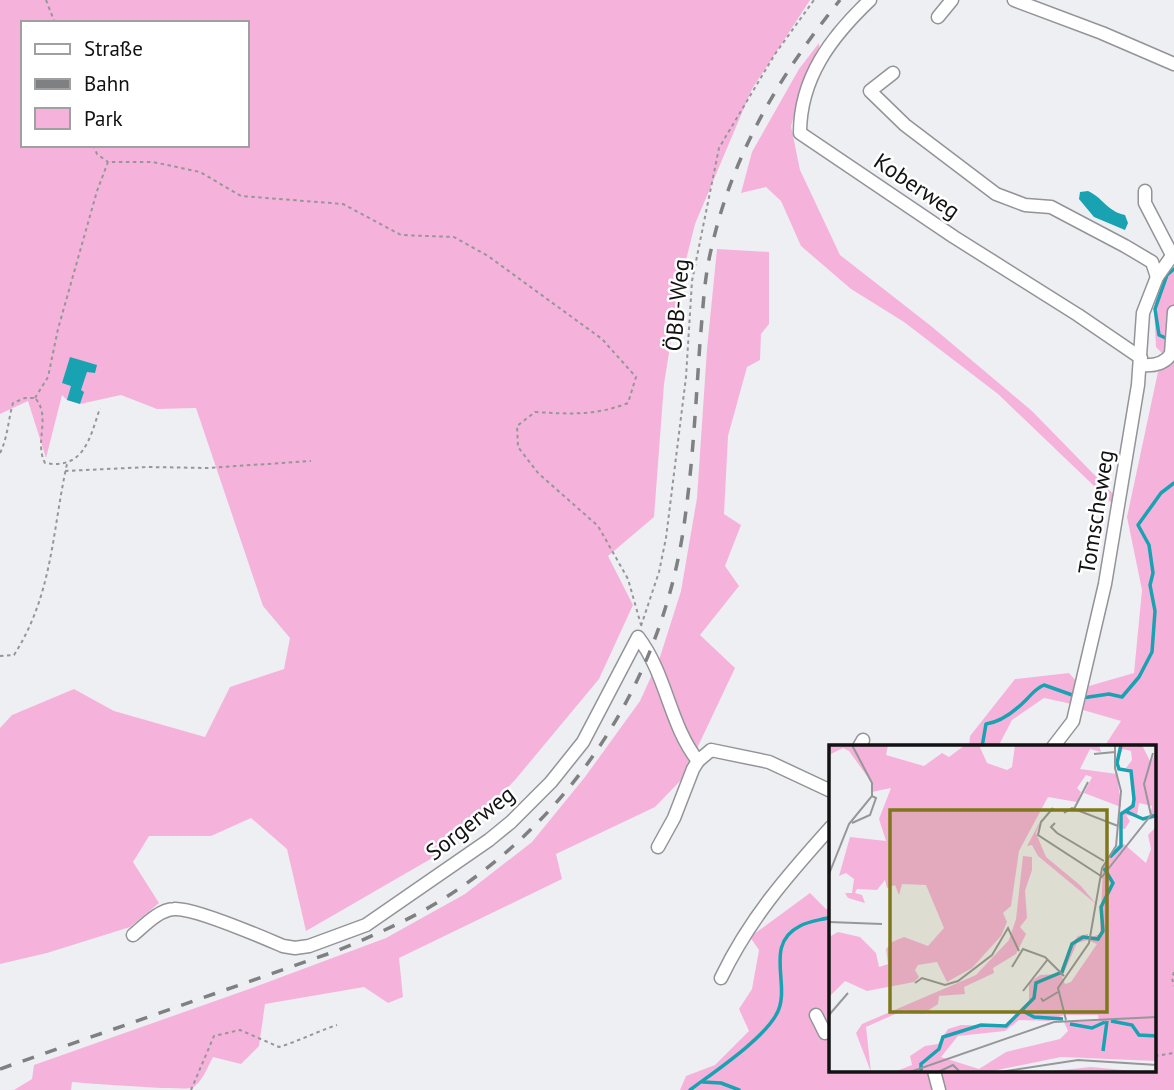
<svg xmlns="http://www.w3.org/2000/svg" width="1174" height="1090" viewBox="0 0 1174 1090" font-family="'PT Sans',sans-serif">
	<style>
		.green { fill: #f5b3db; fill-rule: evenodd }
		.water { fill: #19a2b1 }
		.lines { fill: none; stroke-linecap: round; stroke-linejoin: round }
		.stream { stroke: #19a2b1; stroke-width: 3.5 }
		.minor-casing { stroke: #939497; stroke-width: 15 }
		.path { stroke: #959698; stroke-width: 2; stroke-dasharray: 3.5 3.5; stroke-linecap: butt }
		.minor { stroke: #fff; stroke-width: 12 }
		.rail { stroke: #7f8082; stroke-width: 3.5; stroke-dasharray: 12 12; stroke-linecap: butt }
		.labels { text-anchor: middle; stroke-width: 5; stroke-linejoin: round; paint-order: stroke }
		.street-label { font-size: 23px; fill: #121213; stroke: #fff }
		.inset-river { fill: none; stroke: #19a2b1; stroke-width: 3.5 }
		.inset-road { fill: none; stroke: #969799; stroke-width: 2 }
		.view { fill: #7f771c; fill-opacity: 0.15; stroke: #7f771c; stroke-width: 3.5 }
		.inset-edge { fill: none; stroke: #121213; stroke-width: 3.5 }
	</style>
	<rect width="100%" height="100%" fill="#eeeff3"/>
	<!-- green -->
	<g class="green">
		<path d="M0,0H810L752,89L695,224L680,284L664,384L654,517L608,556L633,605L599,679L515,780L441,853L306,931L287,849L251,818L211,836H149L133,862L159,903L130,927L47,953L0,964V728L12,715L74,689L114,711L205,737L230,687L284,669L290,638L263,606L196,408L157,409L121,395L80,404L67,400L62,395L46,458L28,401L0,414ZM23,23H247V145H23Z"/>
		<polygon points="819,43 820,55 807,73 791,126 800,170 840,255 931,326 1032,411 1118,499 1116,507 998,394 904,322 851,289 801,246 781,201 766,187 741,193 752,152 799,69"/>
		<path d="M717,249L769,252V324L761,334L760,360L747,367L728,436L724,514L741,525L725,566L739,586L700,635L735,668L683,778L655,807L556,854L562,879L399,958L403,997L388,1003L364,987L265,1004L259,1046L241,1064L213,1057C208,1066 202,1083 192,1088C178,1090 94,1084 72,1082L71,1090H14L32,1079L34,1065L252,988L386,938L465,894L532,842L585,777L640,701L660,657L681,591L697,498L707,349Z"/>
		<path d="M1174,267V1090H680L686,1076L715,1065L749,1031L739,1009L752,989L759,950L750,937L810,893L826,909H831V1071H1155V747H1104L1121,721L1083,710L1089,686L1134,673L1142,590L1127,517L1162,353L1156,347C1155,316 1149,290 1174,267Z"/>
		<polygon points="1069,673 1077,682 1072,704 1044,698 1012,720 998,747 969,747 970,736 1015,679"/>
	</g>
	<!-- water -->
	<g class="water">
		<path d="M1088,191C1102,197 1108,212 1125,215L1128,223L1125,230L1094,217L1079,199L1080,192Z"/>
		<polygon points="70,357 97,365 95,373 87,372 81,390 84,392 80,404 67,400 71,386 62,383"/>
	</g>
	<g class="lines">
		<!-- stream -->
		<g class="stream">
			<polyline points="1168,339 1159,335 1155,309 1167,275 1174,269"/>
			<polyline points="1082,698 1109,694 1122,697 1139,677 1152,652 1155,611 1150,585 1153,573 1149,545 1138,525 1161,493 1174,483"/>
			<path d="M982,747L986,724C1001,722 1015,711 1026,700C1033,693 1035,689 1044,685L1075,696"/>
			<polyline points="703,1082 721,1083 739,1090"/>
			<path d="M690,1090C714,1072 762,1040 776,1015C793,987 762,945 800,926C809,921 821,920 831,917"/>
		</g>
		<!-- minor casing -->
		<g class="minor-casing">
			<g id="minor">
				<path d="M870,0C831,37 800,78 800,133L954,237L1078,315L1141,358"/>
				<polyline points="1014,0 1102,33 1174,64"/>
				<polyline points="938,17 952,0"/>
				<polyline points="893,73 870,91 905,125 996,194 1025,205 1051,207 1125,246 1152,262 1157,277"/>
				<polyline points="1145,191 1145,203 1172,255"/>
				<path d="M1141,365C1152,366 1164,365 1171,354L1174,312"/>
				<polyline points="859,747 863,740"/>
				<polyline points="1053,747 1073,721 1105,584 1138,385 1143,313 1157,277 1174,253"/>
				<polyline points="658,847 674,818 693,769 698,761 711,750 769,762 831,791"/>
				<path d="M133,935C144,926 158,910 174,909C193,907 262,937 283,946L295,948L309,946L366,925L489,840L511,822L551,782L583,742L638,637C667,675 669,724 698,761"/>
				<path d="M721,978C750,918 787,876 831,827"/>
				<polyline points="816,1015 825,1033 831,1030"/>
				<polyline points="934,1071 939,1090"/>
			</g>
		</g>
		<!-- path -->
		<g class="path">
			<polyline points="46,0 55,23"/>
			<polyline points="93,145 97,154 108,162"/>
			<path d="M35,398L48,377L58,329L97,191L108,162H153L200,172L241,196L343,204L401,235L454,237L488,256L602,339L636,377L628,403C595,416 569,414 535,412L517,426L518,447L538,473L598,526L628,579L641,625"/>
			<path d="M36,399C51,418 34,442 45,463C84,470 90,438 100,408"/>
			<path d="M0,453C8,437 8,420 13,403L25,398H34"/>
			<polyline points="65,471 148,467 207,468 311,461"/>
			<polyline points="641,626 659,572 666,538 686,377 692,281 719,148 775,54 814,0"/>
			<path d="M0,656L14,655C53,594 52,531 67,464"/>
			<polyline points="1174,972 1172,978 1174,986"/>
			<polyline points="1155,1056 1174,1053"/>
			<polyline points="1051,1071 1082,1071"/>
			<path d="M191,1090L214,1036L240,1030L279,1047C299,1041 316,1032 337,1025"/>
		</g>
		<!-- minor -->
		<use href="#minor" class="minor"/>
		<!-- rail -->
		<path class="rail" d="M0,1069L339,950C377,934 416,917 451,894C580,809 665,672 685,518C693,460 696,401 700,342C703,310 704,277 712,246C733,153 781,73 840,0"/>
	</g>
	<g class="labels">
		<!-- street labels -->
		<g class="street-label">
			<text transform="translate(917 186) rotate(34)" y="8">Koberweg</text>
			<text transform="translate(677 305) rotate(-85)" y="8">ÖBB-Weg</text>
			<text transform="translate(1096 512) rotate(-81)" y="8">Tomscheweg</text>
			<text transform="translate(470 823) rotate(-38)" y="8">Sorgerweg</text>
		</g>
	</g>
	<!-- overview -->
	<g transform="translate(829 745)">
		<rect width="327" height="327" fill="#eeeff3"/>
		<path d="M0,0H59L57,10L95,21L113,8L120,12L136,0H150L158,18L178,25L183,22L186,0H270L272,7L261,4L251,24L288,29L292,62L255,48L263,32L257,30L248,43L252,47L248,57L219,52L190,106L182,161L174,168L178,177L172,191L143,223L118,237L108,217L89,220L86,225L90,232L85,237L38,246L16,236L0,252V192L9,187L31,192L47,208L50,222L59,219L57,204L63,197L75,192L99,201L115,183L97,140L73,139L70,150L66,140L58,143L56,135L48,145L28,144L26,148L33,150L36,158L19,153L16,148H23L25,134L17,128L10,131L21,92L57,96L50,74L62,43L43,47V38L20,6L14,3L0,10ZM292,0H313L322,18L327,7V73L320,75L323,61L310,58L308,72L297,70L301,76L296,84L290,83L292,66L295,67L304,57L302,24L297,23L303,15L302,6L294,4L289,14ZM213,73L207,88L217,112L252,141L267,159L209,111L203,100L198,101ZM327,82V316L232,312L159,327H65L83,320L81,311L96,301L109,299L119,284L132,280L177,281L200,256V238L211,230L230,229L241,201L249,191L259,189V195L248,198L233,232L236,239L242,237L268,199L261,196L263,192L271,189L274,122L289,100L295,99L317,118L322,104L319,90ZM235,270H269L270,276L235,277L239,286L231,294L177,307L150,324L112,312L129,291L176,286L190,275L221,276ZM194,111L203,112V125L196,146L198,173L191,182L197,189L187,209L164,223L165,228L135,242L136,249L110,251L109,259L94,269L75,265L37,282L42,327L27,288L33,279L147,230L180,195L187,174ZM262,322L315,327H213Z" fill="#f5b3db" fill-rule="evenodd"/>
		<path class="inset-river" d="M296,66L314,74L328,70M281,112L292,101V69L304,61L305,54L302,26L290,24L288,18L292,0M192,265L205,272L234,274M282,276L303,280L310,290L328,291M241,279L263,283L276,277M274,306L278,276M92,327V319L110,304L114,292L152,280L177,281L205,253L207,238L233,227L243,199L254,192L269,194L274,186L272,162L284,138L275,123"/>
		<path class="inset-road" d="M265,9L286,7M224,63L212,77L209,90L272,131M245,64L259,37M235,68L243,63L289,81M23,78L41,70L47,53L43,51M226,78L222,82L228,88L275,116M0,129L20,79L43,51V38L23,0M272,133L322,70L315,39L324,8M0,177L53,179M183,222L194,204L216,212L235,231M86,238L93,233L116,240L129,236L163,210L179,183L190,206M194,246L219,214M212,253L214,256L229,247M0,270L19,248M237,275L229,243L260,198L273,123L287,101L292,46L286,23V0M81,327L225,277L328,272M109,327L124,320L131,327M171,327L249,315L328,320"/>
		<path class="view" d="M61,65H278V267H61Z"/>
		<rect width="327" height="327" class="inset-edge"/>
	</g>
	<!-- legend -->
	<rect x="21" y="21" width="228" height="126" fill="#ffffff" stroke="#a0a0a1" stroke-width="2"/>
	<rect x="35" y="44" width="35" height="10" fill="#ffffff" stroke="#a0a0a1" stroke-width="2"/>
	<text x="84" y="56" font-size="21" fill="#121213">Straße</text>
	<rect x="35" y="79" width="35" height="10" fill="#7f8082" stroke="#a0a0a1" stroke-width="2"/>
	<text x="84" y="91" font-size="21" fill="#121213">Bahn</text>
	<rect x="35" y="108" width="35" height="21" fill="#f5b3db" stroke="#a0a0a1" stroke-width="2"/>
	<text x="84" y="126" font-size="21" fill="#121213">Park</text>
</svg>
